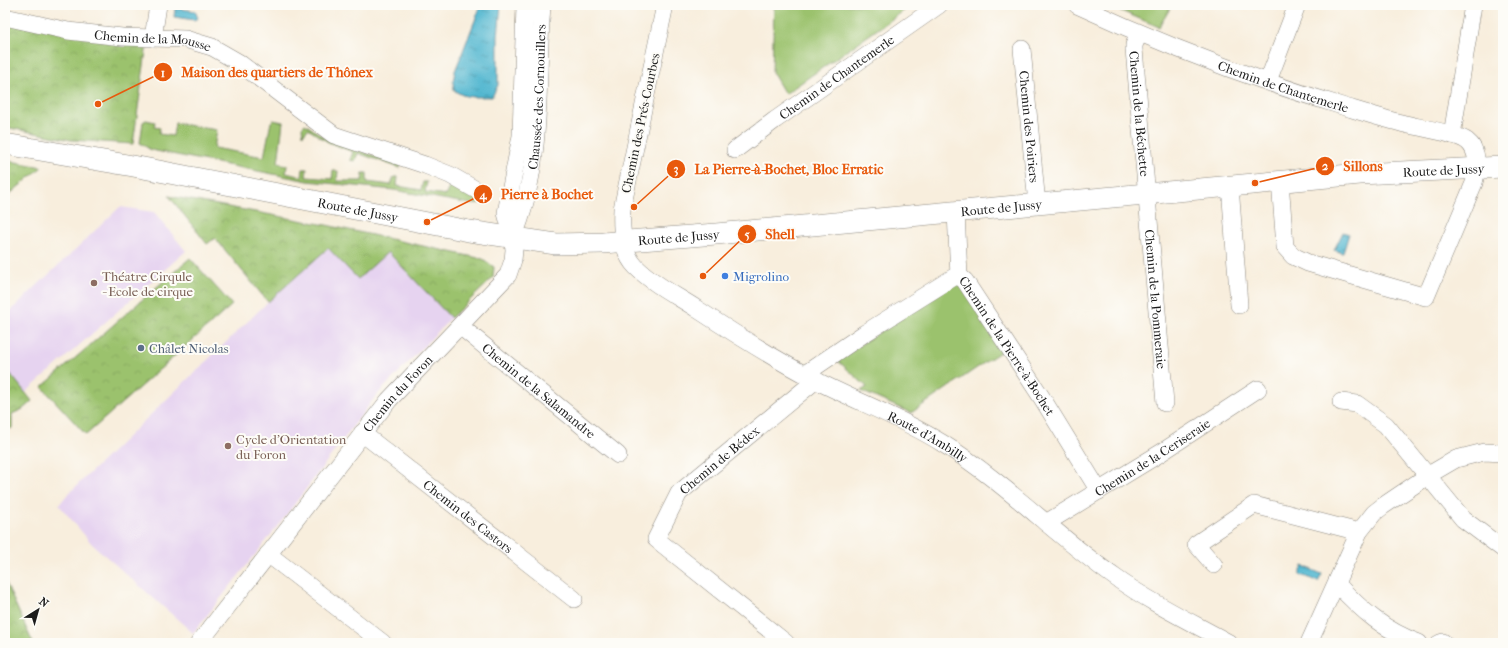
<svg xmlns="http://www.w3.org/2000/svg" width="1508" height="648" viewBox="0 0 1508 648" font-family="'IM FELL French Canon',serif">
	<style>
		.built { fill: #e6d3f0 }
		.green { fill: #9bc26d; stroke: #5c6f44 }
		.park { fill: url(#park-crowns); stroke: #5c6f44 }
		.water { fill: url(#water-ripples); stroke: #376a76 }
		.lines { fill: none; stroke-linecap: round; stroke-linejoin: round }
		.minor-casing { stroke: #8a857c; stroke-width: 18 }
		.major-casing { stroke: #8a857c; stroke-width: 22 }
		.minor { stroke: #fff; stroke-width: 17 }
		.major { stroke: #fff; stroke-width: 21 }
		.shop-dot { fill: #3f7fe0; stroke: #fdfcf7; stroke-width: 1.5 }
		.education-dot { fill: #8d6e63; stroke: #fdfcf7; stroke-width: 1.5 }
		.service-dot { fill: #5c6f8a; stroke: #fdfcf7; stroke-width: 1.5 }
		.labels { text-anchor: middle; stroke-width: 4; stroke-linejoin: round; paint-order: stroke }
		.street-label { font-size: 13px; fill: #1c1c1c; stroke: #fdfcf7 }
		.education-label { font-size: 13px; fill: #785e54; stroke: #fdfcf7; text-anchor: start }
		.shop-label { font-size: 13px; fill: #366cbe; stroke: #fdfcf7; text-anchor: start }
		.service-label { font-size: 13px; fill: #4e5e75; stroke: #fdfcf7; text-anchor: start }
		.leader { fill: none; stroke: #e8590c; stroke-width: 1.5 }
		.callout-dot { fill: #e8590c; stroke: #fdfcf7; stroke-width: 1.5 }
		.mark-label { font-size: 12px; text-anchor: middle; font-weight: bold; fill: #fff }
		.callout-label { font-size: 14px; text-anchor: middle; font-weight: bold; fill: #e8590c; stroke: #fdfcf7; stroke-width: 4; stroke-linejoin: round; paint-order: stroke }
	</style>
	<defs>
		<pattern id="park-crowns" width="20" height="18" patternUnits="userSpaceOnUse"><rect width="20" height="18" fill="#9bc26d"/><path d="M2 6a3 3 0 1 1 6 0M12 15a3 3 0 1 1 6 0" fill="none" stroke="#85a65e"/></pattern>
		<pattern id="water-ripples" width="26" height="14" patternUnits="userSpaceOnUse"><rect width="26" height="14" fill="#52b7d0"/><path d="M2 4q2-2 4 0t4 0M15 11q2-2 4 0t4 0" fill="none" stroke="#4394a8"/></pattern>
	</defs>
	<rect width="100%" height="100%" fill="#fdfcf7"/>
	<filter id="ink" filterUnits="userSpaceOnUse"><feTurbulence type="fractalNoise" baseFrequency=".025" numOctaves="2"/><feDisplacementMap in="SourceGraphic" scale="8" xChannelSelector="R" yChannelSelector="G"/><feConvolveMatrix kernelMatrix="1 2 1 2 8 2 1 2 1" color-interpolation-filters="sRGB"/></filter>
	<filter id="wash" filterUnits="userSpaceOnUse"><feTurbulence type="fractalNoise" baseFrequency=".012" numOctaves="4" result="noise"/><feDisplacementMap in="SourceGraphic" scale="16" xChannelSelector="R" yChannelSelector="G"/><feGaussianBlur stdDeviation="0.9" result="paint"/><feColorMatrix in="noise" values="0 0 0 0 0 0 0 0 0 0 0 0 0 0 0 0 0 1.4 0 .05"/><feComposite in="paint" operator="in"/></filter>
	<g filter="url(#wash)">
		<rect width="100%" height="100%" fill="#f8eedd"/>
		<!-- built -->
		<g class="built">
			<polygon points="120,207 154,212 186,251 25,393 5,367 5,316"/>
			<polygon points="328,248 388,252 451,318 375,397 281,522 193,633 92,544 59,505 66,496 268,302"/>
		</g>
		<!-- green -->
		<g class="green">
			<polygon points="774,5 912,5 785,94 772,72"/>
			<polygon points="1107,5 1172,5 1159,27"/>
			<polygon points="146,120 155,122 154,127 160,128 159,134 173,136 175,123 217,130 214,148 264,157 271,122 273,120 283,122 278,163 287,165 286,173 302,177 303,169 307,169 306,177 332,179 333,171 338,171 337,181 362,181 363,173 367,173 367,182 391,185 394,177 398,177 397,186 421,190 423,182 427,182 425,192 446,195 450,184 480,201 481,203 470,204 394,190 308,181 151,150 140,143 143,122"/>
			<polygon points="305,124 327,139 401,165 400,168 358,153 355,161 350,160 353,152 328,142 308,129 303,135 302,127"/>
			<polygon points="958,281 1003,350 911,413 861,391 867,387 837,360"/>
		</g>
		<!-- park -->
		<g class="park">
			<polygon points="5,22 147,44 133,144 71,140 5,127"/>
			<polygon points="5,160 42,167 5,198"/>
			<polygon points="169,196 326,225 483,259 494,267 493,278 451,318 388,252 358,279 328,248 268,302 215,238 207,244"/>
			<polygon points="190,258 232,305 86,435 42,387"/>
			<polygon points="5,367 32,401 23,409 12,414 12,428 5,431"/>
			<polygon points="5,581 33,643 5,643"/>
		</g>
		<!-- water -->
		<g class="water">
			<path d="M481,5H501L498,36V85L492,97C478,96 466,100 454,90L453,82L455,71Z"/>
			<polygon points="175,8 195,11 198,18 194,20 174,17"/>
			<polygon points="1343,232 1349,234 1343,253 1334,250"/>
			<polygon points="1303,566 1322,574 1318,582 1299,574"/>
		</g>
	</g>
	<g filter="url(#ink)">
		<g class="lines">
			<!-- minor casing -->
			<g class="minor-casing">
				<g id="minor">
					<path id="s1" d="M665,5L622,209C621,229 622,253 636,267C653,284 677,296 697,309C735,334 774,359 815,380C858,402 902,418 942,443C1005,482 1056,536 1116,578C1151,603 1191,622 1229,643"/>
					<path id="s2" d="M1077,5C1163,45 1252,79 1342,106C1362,112 1381,118 1401,123C1415,127 1457,133 1467,141C1479,150 1478,170 1474,183L1426,297L1308,263L1293,256L1285,247L1280,181"/>
					<path id="s3" d="M5,17L68,31L122,37L185,39L212,47L238,62L334,135L425,165L450,175L478,191"/>
					<path id="s4" d="M1139,34L1134,45V49L1165,403"/>
					<polyline points="153,38 158,5"/>
					<path id="s5" d="M1022,49L1037,204"/>
					<polyline points="1268,81 1297,5"/>
					<polyline points="1452,135 1473,5"/>
					<path id="s6" d="M735,150L775,120L939,5"/>
					<polyline points="1230,186 1239,305"/>
					<polyline points="956,212 959,276"/>
					<path id="s7" d="M513,238C544,164 536,84 542,5"/>
					<path id="s8" d="M460,326L618,455"/>
					<path id="s9" d="M805,374L865,333L954,277L959,276L965,281L1042,398L1099,491"/>
					<polyline points="1341,402 1357,404 1386,425 1463,519 1503,549"/>
					<path id="s10" d="M362,433L574,599"/>
					<path id="s11" d="M1046,523L1159,454L1258,389"/>
					<polyline points="268,554 383,643"/>
					<polyline points="1214,565 1196,544 1254,505 1359,532"/>
					<path d="M1337,584C1361,610 1385,631 1419,643"/>
					<path id="s12" d="M199,643L389,400L508,275L513,260L514,250L513,238L506,213L521,136L525,5"/>
					<path id="s13" d="M786,643L656,539L679,493L816,380"/>
					<polyline points="1309,643 1359,532 1374,513 1383,506 1432,473 1456,459 1484,452 1503,453"/>
					<polyline points="1440,643 1443,642"/>
				</g>
			</g>
			<!-- major casing -->
			<g class="major-casing">
				<g id="major">
					<path id="s14" d="M5,144L133,166L469,231L556,244L603,243L716,234L1360,174L1503,167"/>
				</g>
			</g>
			<!-- minor -->
			<use href="#minor" class="minor"/>
			<!-- major -->
			<use href="#major" class="major"/>
		</g>
	</g>
	<!-- markers -->
	<circle class="shop-dot" cx="725" cy="276" r="4"/>
	<g class="education-dot">
		<circle cx="94" cy="283" r="4"/>
		<circle cx="228" cy="446" r="4"/>
	</g>
	<circle class="service-dot" cx="141" cy="348" r="4"/>
	<g class="labels">
		<!-- street labels -->
		<g class="street-label">
			<text dy="5" stroke="none"><textPath href="#s3" startOffset="150">Chemin de la Mousse</textPath></text>
			<text dy="5" stroke="none"><textPath href="#s6" startOffset="125">Chemin de Chantemerle</textPath></text>
			<text dy="5" stroke="none"><textPath href="#s2" startOffset="222">Chemin de Chantemerle</textPath></text>
			<text dy="5" stroke="none"><textPath href="#s7" startOffset="144">Chaussée des Cornouillers</textPath></text>
			<text dy="5" stroke="none"><textPath href="#s4" startOffset="81">Chemin de la Béchette</textPath></text>
			<text transform="translate(640 123) rotate(-78)" y="5">Chemin des Prés-Courbes</text>
			<text dy="5" stroke="none"><textPath href="#s5" startOffset="78">Chemin des Poiriers</textPath></text>
			<text dy="5" stroke="none"><textPath href="#s14" startOffset="1451">Route de Jussy</textPath></text>
			<text dy="5" stroke="none"><textPath href="#s14" startOffset="1007">Route de Jussy</textPath></text>
			<text dy="5" stroke="none"><textPath href="#s14" startOffset="359">Route de Jussy</textPath></text>
			<text dy="5" stroke="none"><textPath href="#s14" startOffset="683">Route de Jussy</textPath></text>
			<text dy="5" stroke="none"><textPath href="#s4" startOffset="267">Chemin de la Pommeraie</textPath></text>
			<text dy="5" stroke="none"><textPath href="#s9" startOffset="268">Chemin de la Pierre-à-Bochet</textPath></text>
			<text dy="5" stroke="none"><textPath href="#s8" startOffset="102">Chemin de la Salamandre</textPath></text>
			<text dy="5" stroke="none"><textPath href="#s12" startOffset="319">Chemin du Foron</textPath></text>
			<text dy="5" stroke="none"><textPath href="#s1" startOffset="608">Route d'Ambilly</textPath></text>
			<text dy="5" stroke="none"><textPath href="#s11" startOffset="125">Chemin de la Ceriseraie</textPath></text>
			<text dy="5" stroke="none"><textPath href="#s13" startOffset="270">Chemin de Bédex</textPath></text>
			<text dy="5" stroke="none"><textPath href="#s10" startOffset="135">Chemin des Castors</textPath></text>
		</g>
		<!-- education labels -->
		<g class="education-label">
			<text x="102" y="281">Théatre Cirqule<tspan x="102" dy="15">- Ecole de cirque</tspan></text>
			<text x="236" y="444">Cycle d'Orientation<tspan x="236" dy="15">du Foron</tspan></text>
		</g>
		<!-- shop labels -->
		<g class="shop-label">
			<text x="733" y="281">Migrolino</text>
		</g>
		<!-- service labels -->
		<g class="service-label">
			<text x="149" y="353">Châlet Nicolas</text>
		</g>
	</g>
	<!-- callouts -->
	<path class="leader" d="M98 104L163 72M1255 183L1325 166M634 207L676 169M427 222L483 194M703 276L747 234"/>
	<g class="callout-dot">
		<circle cx="98" cy="104" r="4"/>
		<circle cx="1255" cy="183" r="4"/>
		<circle cx="634" cy="207" r="4"/>
		<circle cx="427" cy="222" r="4"/>
		<circle cx="703" cy="276" r="4"/>
		<circle cx="163" cy="72" r="10"/>
		<circle cx="1325" cy="166" r="10"/>
		<circle cx="676" cy="169" r="10"/>
		<circle cx="483" cy="194" r="10"/>
		<circle cx="747" cy="234" r="10"/>
	</g>
	<g class="mark-label">
		<text x="163" y="77">1</text>
		<text x="1325" y="170">2</text>
		<text x="676" y="173">3</text>
		<text x="483" y="199">4</text>
		<text x="747" y="239">5</text>
	</g>
	<g class="callout-label">
		<text x="277" y="77">Maison des quartiers de Thônex</text>
		<text x="1363" y="171">Sillons</text>
		<text x="789" y="174">La Pierre-à-Bochet, Bloc Erratic</text>
		<text x="547" y="199">Pierre à Bochet</text>
		<text x="780" y="239">Shell</text>
	</g>
	<!-- margin -->
	<rect width="1508" height="648" fill="none" stroke="#fdfcf7" stroke-width="20"/>
	<!-- north arrow -->
	<g transform="translate(38 610) rotate(37)" stroke="#fdfcf7" stroke-width="3" paint-order="stroke">
	<path d="M0-3L7 15L0 10L-7 15Z" fill="#1c1c1c"/>
	<text y="-6" font-size="11" font-weight="bold" text-anchor="middle" fill="#1c1c1c">N</text>
	</g>
</svg>
